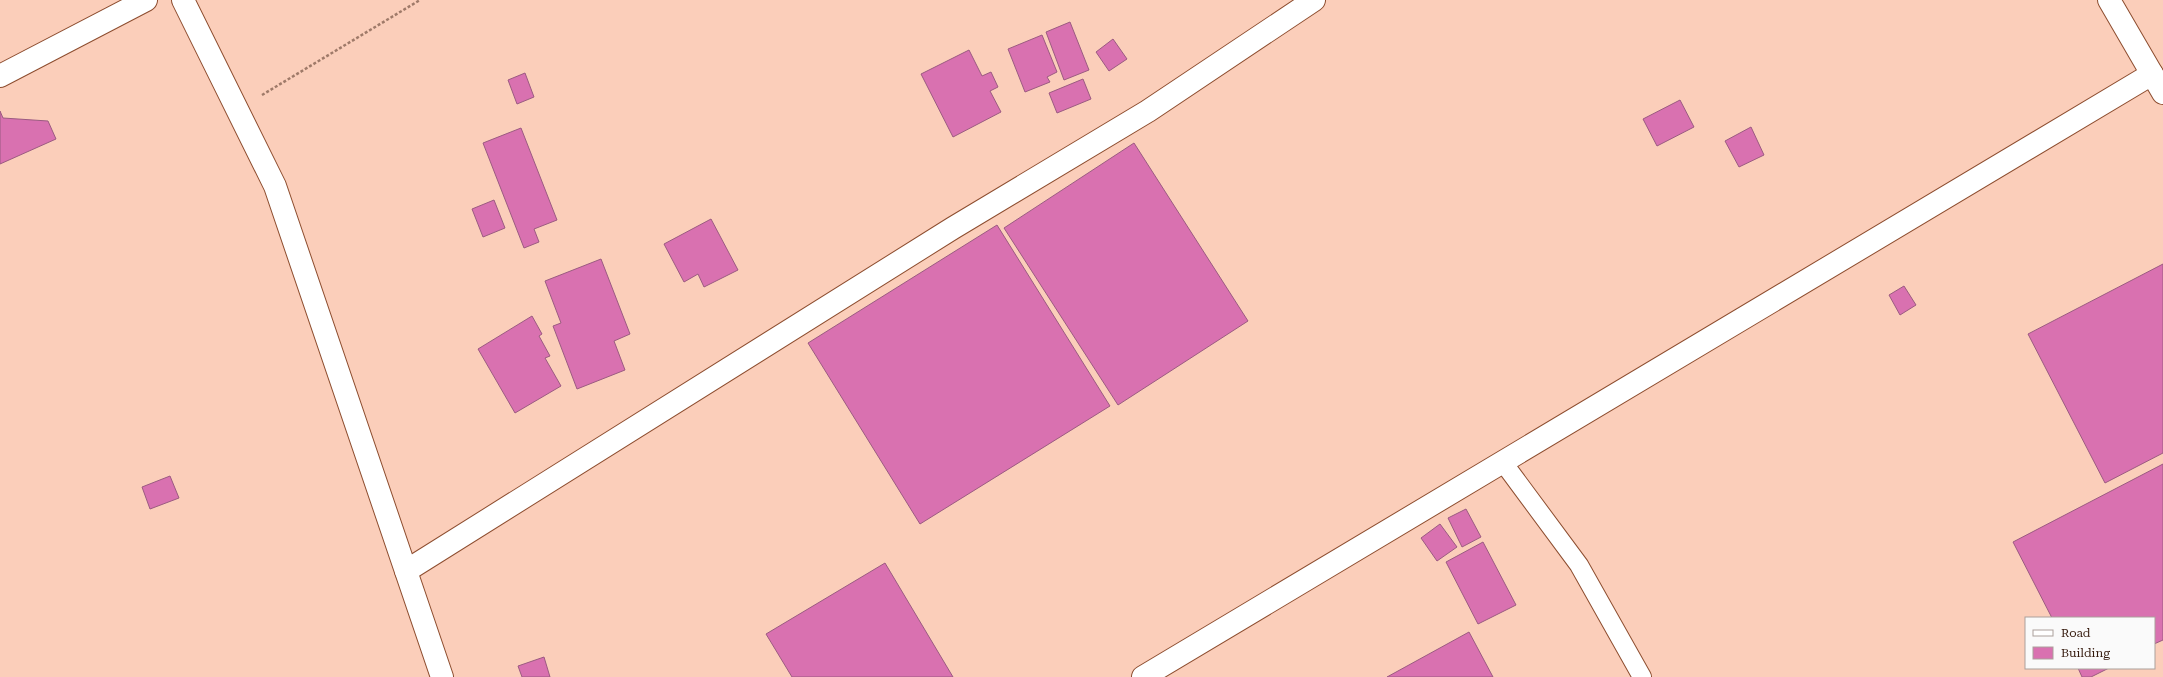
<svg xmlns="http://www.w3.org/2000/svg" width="2163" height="677" viewBox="0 0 2163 677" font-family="'Roboto Serif',serif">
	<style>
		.building { fill: #d971b0; stroke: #9b5b81 }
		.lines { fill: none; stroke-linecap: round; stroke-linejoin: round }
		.lane-casing { stroke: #8d4d2f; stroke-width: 20 }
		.street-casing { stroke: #8d4d2f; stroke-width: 24 }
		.path { stroke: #9f7a69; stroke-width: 2.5; stroke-dasharray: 3 2; stroke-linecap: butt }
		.lane { stroke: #fff; stroke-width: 18 }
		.street { stroke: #fff; stroke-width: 22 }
	</style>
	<rect width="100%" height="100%" fill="#fbceba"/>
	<!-- building -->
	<g class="building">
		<polygon points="1070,22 1089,70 1064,80 1046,32"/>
		<polygon points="1042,35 1057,72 1047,77 1050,82 1025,92 1008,49"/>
		<polygon points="1113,39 1127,59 1109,71 1096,52"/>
		<polygon points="969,50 982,76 991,72 998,87 990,91 1001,112 953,137 921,74"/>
		<polygon points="525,73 534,97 517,104 508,80"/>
		<polygon points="1083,79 1091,99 1057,113 1049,93"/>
		<polygon points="1680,100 1694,127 1657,146 1643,119"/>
		<polygon points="0,111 3,118 48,121 56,139 0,164"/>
		<polygon points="1751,127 1764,155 1739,167 1725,141"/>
		<polygon points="521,128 557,220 534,229 539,242 524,248 483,143"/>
		<polygon points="1134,143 1248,321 1118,405 1004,228"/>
		<polygon points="494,200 505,228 483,237 472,209"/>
		<polygon points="711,219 738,270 704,287 698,274 684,282 664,244"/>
		<polygon points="997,225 1110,406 920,524 808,343"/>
		<polygon points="601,259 630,334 614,341 625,370 577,389 553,326 561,323 545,281"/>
		<polygon points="2163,264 2163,453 2105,483 2028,334"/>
		<polygon points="1904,286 1916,305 1900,315 1889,295"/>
		<polygon points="532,316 542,334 539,336 550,356 545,358 561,386 515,413 478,349"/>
		<polygon points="2163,464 2163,640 2154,644 2154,618 2052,618 2013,542"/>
		<polygon points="170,476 179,498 150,509 142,487"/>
		<polygon points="1466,509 1481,537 1462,547 1448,518"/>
		<polygon points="1440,524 1457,547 1437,561 1421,538"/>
		<polygon points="1483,542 1516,605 1478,624 1446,562"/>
		<polygon points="885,563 953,677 792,677 766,634"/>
		<polygon points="1469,632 1493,677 1387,677"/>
		<polygon points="544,657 550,677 522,677 518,666"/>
		<polygon points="2078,668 2109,668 2091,677 2082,677"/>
	</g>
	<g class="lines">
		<!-- lane casing -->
		<g class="lane-casing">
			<polyline id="lane" points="1502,461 1579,565 1642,677"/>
		</g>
		<!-- street casing -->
		<g class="street-casing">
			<g id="street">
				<polyline points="183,0 275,186 442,677"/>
				<polyline points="2109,0 2163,93"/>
				<polyline points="0,76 146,0"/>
				<polyline points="406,571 953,228 1148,111 1314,0"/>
				<polyline points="1143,677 2152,74"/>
			</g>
		</g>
		<!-- path -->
		<polyline class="path" points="262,95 420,0"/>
		<!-- lane -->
		<use href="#lane" class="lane"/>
		<!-- street -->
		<use href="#street" class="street"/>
	</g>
	<!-- legend -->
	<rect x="2025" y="617" width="130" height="52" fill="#fafafa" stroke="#aba09b"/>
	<rect x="2033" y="630" width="20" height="6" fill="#ffffff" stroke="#aba09b"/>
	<text x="2061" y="637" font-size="12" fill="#34190c">Road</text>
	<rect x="2033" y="647" width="20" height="12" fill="#d971b0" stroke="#aba09b"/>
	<text x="2061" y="657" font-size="12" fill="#34190c">Building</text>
</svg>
